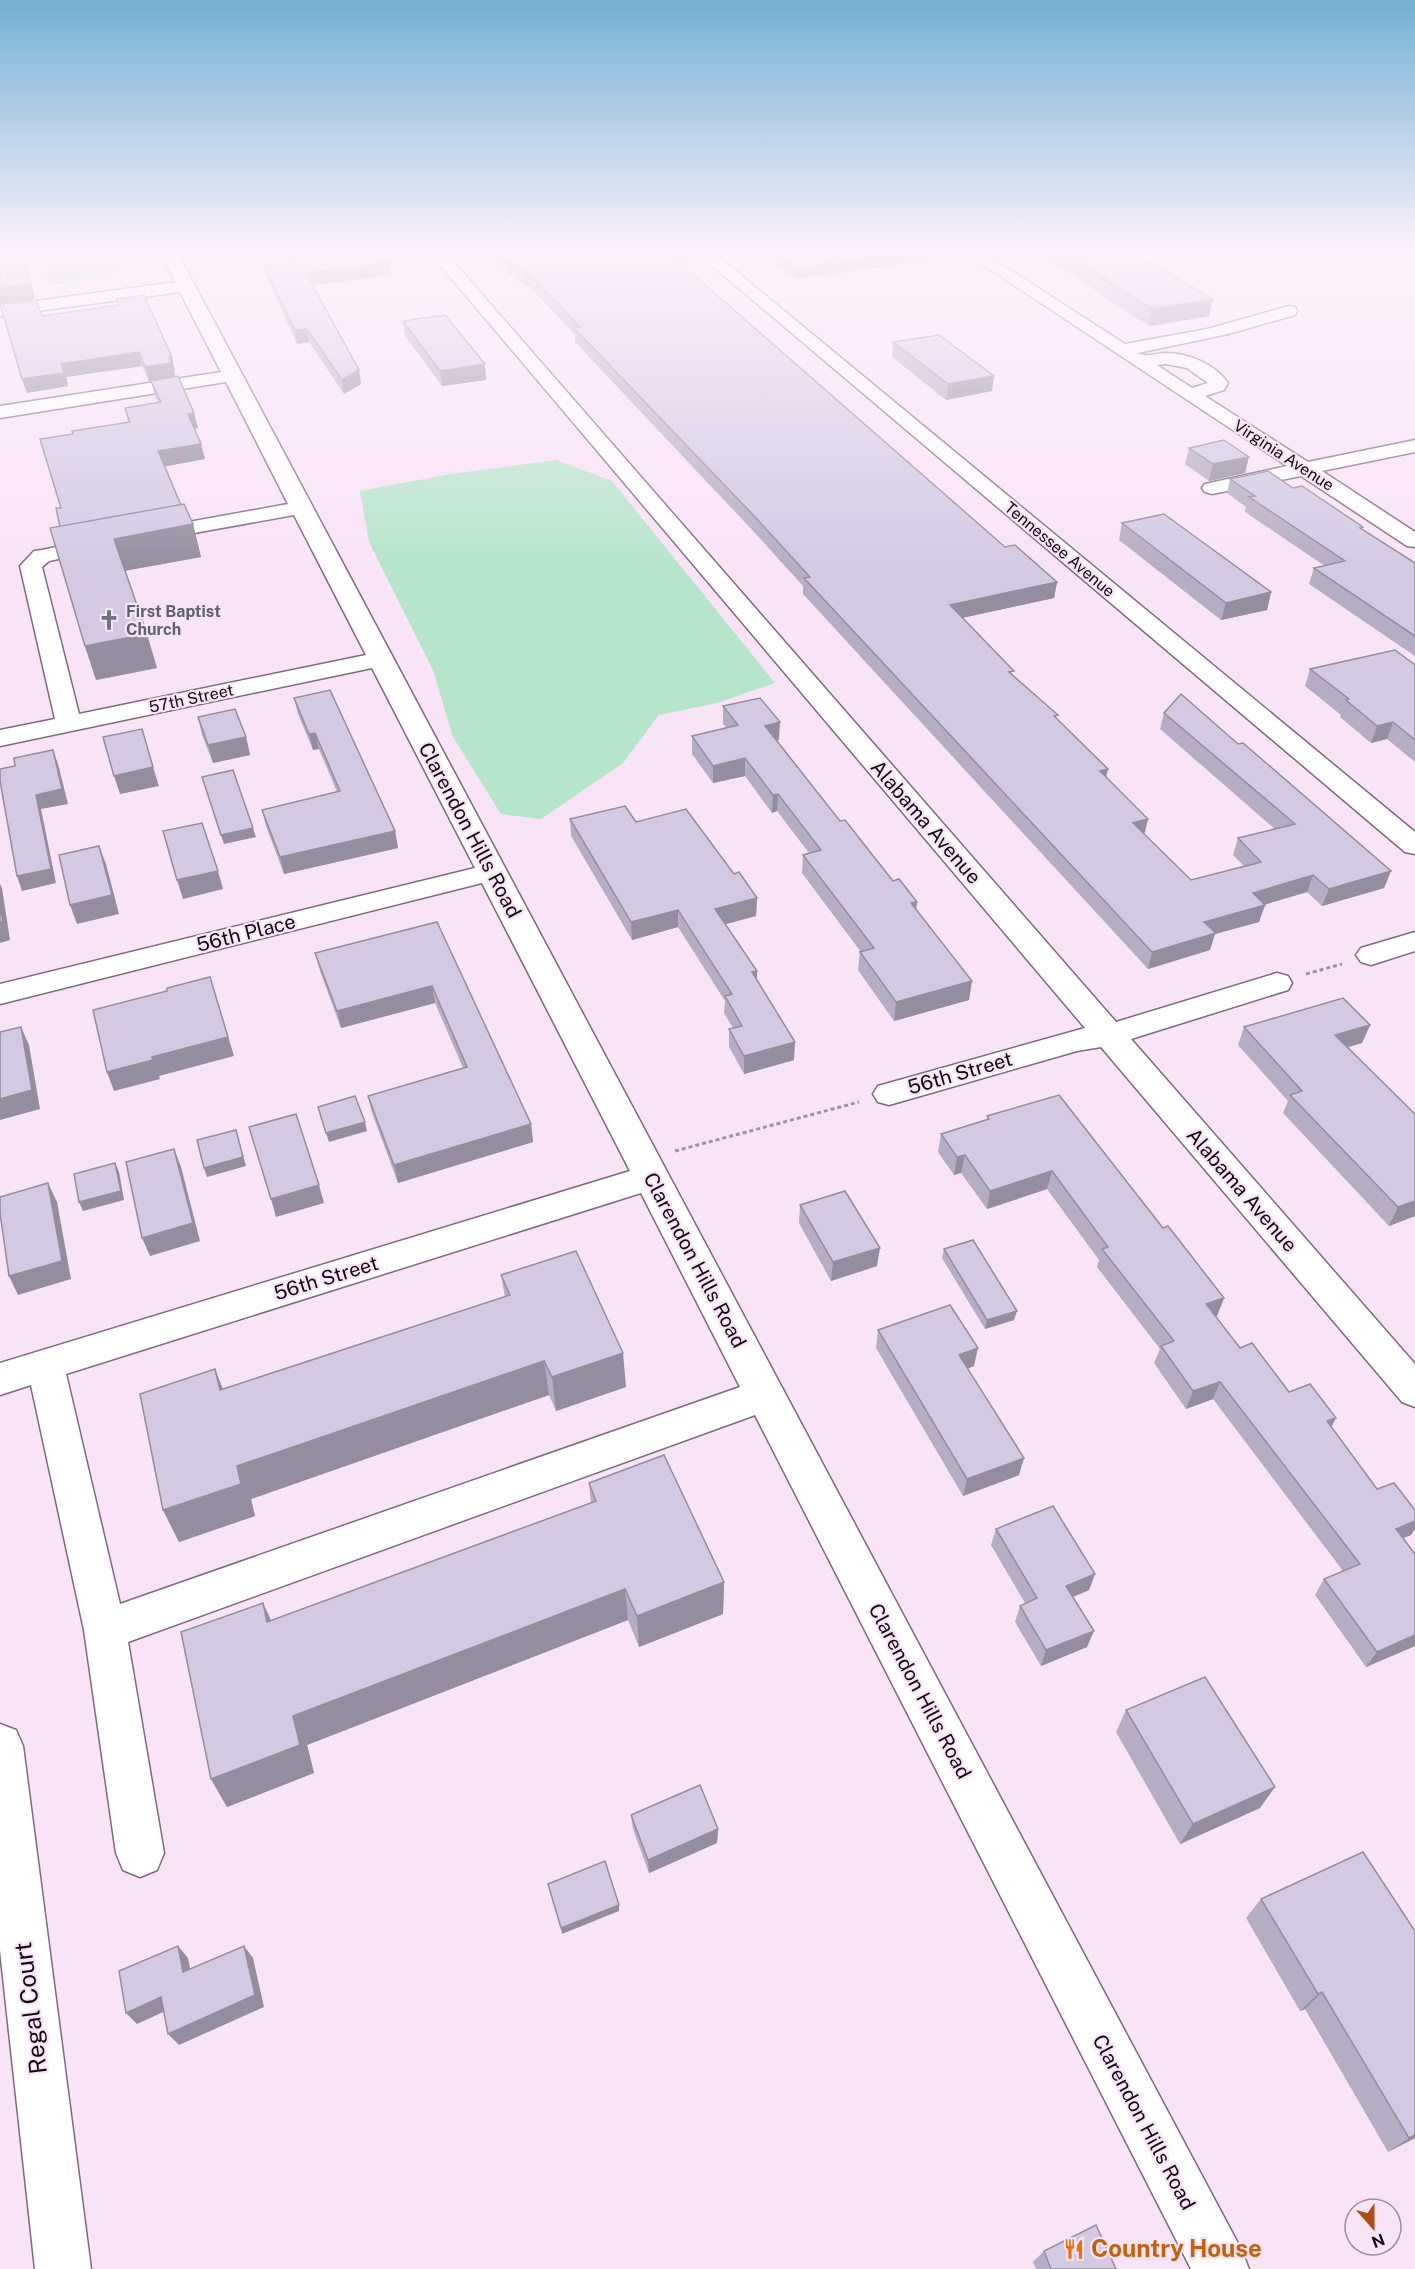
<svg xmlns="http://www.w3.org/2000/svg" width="1415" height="2269" viewBox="0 0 1415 2269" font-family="'Public Sans',sans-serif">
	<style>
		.green { fill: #b5e5cb }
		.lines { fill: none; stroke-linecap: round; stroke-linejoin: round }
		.minor-casing { stroke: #7e6a7c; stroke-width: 3 }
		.path { stroke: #a292a1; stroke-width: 3; stroke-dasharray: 4 3; stroke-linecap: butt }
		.minor { fill: #fff; fill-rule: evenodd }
		.wall { fill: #b5adc3 }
		.shaded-wall { fill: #948d9f }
		.building { fill: #d3c9e3; stroke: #948d9f; stroke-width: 1.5 }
		.labels { text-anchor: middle; stroke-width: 4.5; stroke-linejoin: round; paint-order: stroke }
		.far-street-label { font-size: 16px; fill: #100910; stroke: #f9e3f7 }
		.far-worship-label { font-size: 16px; font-weight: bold; fill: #5b616d; stroke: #f9e3f7; text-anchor: start }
		.street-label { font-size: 20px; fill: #100910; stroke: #f9e3f7 }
		.near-street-label { font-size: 24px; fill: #100910; stroke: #f9e3f7 }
		.near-food-label { font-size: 24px; font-weight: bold; fill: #c56008; stroke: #f9e3f7; text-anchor: start }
	</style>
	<rect width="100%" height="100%" fill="#f9e3f7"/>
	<!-- green -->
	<g class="green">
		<polygon points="37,252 121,252 125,267 123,271 56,285 46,281 46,273"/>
		<polygon points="556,460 612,481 775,683 717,703 659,715 623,763 541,819 501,814 453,737 433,670 369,542 360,491 451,474"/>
	</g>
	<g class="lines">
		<!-- minor casing -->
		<g class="minor-casing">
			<g id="minor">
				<path d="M161,252H177L1241,2249L1249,2269H1191L755,1415L128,1642L164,1853L157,1870L140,1877L123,1870L116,1853L84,1630L31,1385L0,1395V1363L630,1171L482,883L0,1004V984L475,868L372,668L0,746V730L55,719L20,566L34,551L42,550L102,537L110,538L113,543L110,548L49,561L42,567L79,714L366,655L294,515L150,541L143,539L139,535L143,531L150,529L288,504L226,382L0,418V406L221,372L180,292L0,316V306L175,282ZM641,1193L740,1387L120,1604L66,1374Z"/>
				<polygon points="429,252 445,252 1116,1022 1277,973 1288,976 1292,983 1288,990 1131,1039 1415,1364 1415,1407 1402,1402 1101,1047 1077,1051 889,1105 878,1102 873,1094 878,1086 1085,1028"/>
				<polygon points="696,252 713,252 1415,832 1415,854 1405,852"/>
				<path d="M964,252H982L1125,344L1207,329L1289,306L1295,307L1297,311L1295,315L1228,334L1138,353C1146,358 1156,353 1166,353C1188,353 1215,364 1228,383L1224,390L1205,396L1308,462L1415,440V452L1322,471L1415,532V547L1407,546L1301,476L1212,494L1205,492L1202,488L1205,484L1287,466ZM1166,364L1187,368L1208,383L1192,388L1157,365Z"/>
				<polygon points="1415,932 1415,951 1371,965 1361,962 1356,955 1361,948"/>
				<polygon points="0,1724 16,1730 23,1746 91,2269 35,2269 0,1950"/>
			</g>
		</g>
		<!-- path -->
		<g class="path">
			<polyline points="1306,974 1342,964"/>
			<polyline points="675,1151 859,1102"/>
		</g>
		<!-- minor -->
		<use href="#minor" class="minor"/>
	</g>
	<!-- wall -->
	<g class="wall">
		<polygon points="283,252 382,252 390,262 391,275 313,285 359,370 361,384 344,394 309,342 297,344 267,278 264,266 288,262"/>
		<polygon points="488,252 671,252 682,264 1005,547 1057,582 1054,598 962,618 1013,675 1057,719 1106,777 1144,834 1191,880 1244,866 1233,855 1238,838 1275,829 1160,729 1164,713 1238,744 1391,871 1384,888 1322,906 1307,892 1265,904 1259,922 1215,934 1210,950 1148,969 803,594 803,586 755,533 575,342 575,335 529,286 524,286 512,274 508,274"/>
		<polygon points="760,252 932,252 932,260 795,279"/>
		<polygon points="1036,252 1136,252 1136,254 1213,299 1209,316 1149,326 1100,295 1100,293"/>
		<polygon points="117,299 172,357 175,371 174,371 175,377 149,381 142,366 66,377 68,386 27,393 42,316 118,305"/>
		<polygon points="403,321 486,380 442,386 405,336"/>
		<polygon points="893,342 992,391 946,400 892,357"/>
		<polygon points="151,381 198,428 195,429 205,459 165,466 181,505 193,524 201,557 125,571 157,668 96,680 85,646 60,527 61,508 73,434 128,422 125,408 158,403 155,396"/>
		<polygon points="1189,448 1245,473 1209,481 1185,464"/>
		<polygon points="1230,479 1293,488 1363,530 1415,563 1415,656 1309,584 1314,568 1325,566 1245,512 1246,507 1227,493"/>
		<polygon points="1122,523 1271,592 1267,610 1221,620 1119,540"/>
		<polygon points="1415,665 1415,762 1387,739 1371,743 1340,717 1341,715 1305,686 1310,669"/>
		<polygon points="294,698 395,831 398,848 284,874 266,826 262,810 337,792 319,749 313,750 298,714"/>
		<polygon points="723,706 779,740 777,740 840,821 916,910 969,1000 894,1021 858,970 860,952 861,952 802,873 803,855 809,853 777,811 772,813 745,776 713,783 692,754 692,736 727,728 723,724"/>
		<polygon points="198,717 246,737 250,755 213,763 202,735"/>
		<polygon points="570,819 636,822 734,874 757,898 756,916 725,924 757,971 757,980 794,1060 744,1074 729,1047 729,1029 733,1028 724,1013 725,1001 678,927 632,940 571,836"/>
		<polygon points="437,922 531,1124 533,1142 398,1183 372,1113 368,1096 463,1068 435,1003 341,1028 320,971 315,953"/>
		<polygon points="1370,1025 1362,1043 1348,1047 1415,1216 1389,1226 1283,1113 1288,1101 1238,1045 1244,1027"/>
		<polygon points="987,1116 1163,1228 1224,1298 1217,1316 1215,1316 1240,1348 1289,1392 1336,1418 1331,1427 1411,1535 1403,1538 1415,1646 1366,1667 1315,1595 1324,1579 1343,1571 1213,1399 1186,1409 1154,1363 1160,1349 1097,1267 1099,1260 1047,1189 987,1209 961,1173 954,1175 938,1152 941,1134 987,1120"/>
		<polygon points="800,1205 877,1266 831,1281 799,1223"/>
		<polygon points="944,1249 1014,1320 985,1329 942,1258"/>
		<polygon points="501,1275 626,1387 556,1411 549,1395 251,1499 255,1516 179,1542 163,1510 223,1389 505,1297"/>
		<polygon points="878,1330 974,1366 968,1368 1019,1475 963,1496 876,1348"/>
		<polygon points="589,1483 724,1582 723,1614 639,1647 628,1620 307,1745 314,1773 227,1807 211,1779 271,1621 591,1503"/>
		<polygon points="996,1529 1095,1574 1089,1590 1073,1597 1087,1647 1041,1666 1015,1622 1020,1606 1025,1603 991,1545"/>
		<polygon points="1126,1710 1260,1808 1180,1844 1116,1732"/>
		<polygon points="631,1815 718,1829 717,1843 649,1873 633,1829"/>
		<polygon points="1261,1899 1415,1931 1415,2138 1388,2152 1305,2009 1300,2011 1246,1918"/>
		<polygon points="1044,2251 1116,2269 1036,2269 1033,2262"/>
	</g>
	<!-- shaded-wall -->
	<g class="shaded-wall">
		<polygon points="905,252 932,252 932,260 795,279 796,268"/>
		<polygon points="507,261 511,261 512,274 508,274"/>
		<polygon points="390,262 391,275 309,286 306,273"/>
		<polygon points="528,272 529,286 524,286 523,273"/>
		<polygon points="31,284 35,299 0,304 0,288"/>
		<polygon points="1213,299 1209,316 1149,326 1152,309"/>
		<polygon points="307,329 309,342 297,344 295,330"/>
		<polygon points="139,352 142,366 66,377 68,386 27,393 22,379 61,364"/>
		<polygon points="169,357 172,357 175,371 174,371 175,377 149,381 145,367"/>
		<polygon points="485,364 486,380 442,386 440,371"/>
		<polygon points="359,370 361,384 344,394 342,380"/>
		<polygon points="994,376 992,391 946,400 948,384"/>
		<polygon points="194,413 198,428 192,429 188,414"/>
		<polygon points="201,444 205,459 162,467 158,451"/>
		<polygon points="1249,457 1245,473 1209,481 1213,464"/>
		<polygon points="193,524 201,557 123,571 114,539"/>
		<polygon points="1057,582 1054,598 948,621 950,605"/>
		<polygon points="1271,592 1267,610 1221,620 1226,603"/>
		<polygon points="147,634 157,668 96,680 85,646"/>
		<polygon points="780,722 779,740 765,743 765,726"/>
		<polygon points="1393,722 1387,739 1371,743 1377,726"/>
		<polygon points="315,733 319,749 313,750 309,734"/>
		<polygon points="246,737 250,755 213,763 208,745"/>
		<polygon points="53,750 58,764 68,804 41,809 56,883 22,891 17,876 36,795"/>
		<polygon points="745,758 745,776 713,783 713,766"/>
		<polygon points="153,767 159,786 120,794 114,776"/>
		<polygon points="1108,769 1104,786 1100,771"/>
		<polygon points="778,794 777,811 772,813 773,795"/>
		<polygon points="1148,819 1144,836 1133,823"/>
		<polygon points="253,828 256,837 224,844 221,835"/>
		<polygon points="395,831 398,848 284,874 280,857"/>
		<polygon points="99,846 106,864 119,914 77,924 70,905"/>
		<polygon points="218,871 223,889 183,899 177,880"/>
		<polygon points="1391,871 1384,888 1322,906 1329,889"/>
		<polygon points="1313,875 1307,892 1247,910 1253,893"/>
		<polygon points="0,884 2,888 10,940 0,943"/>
		<polygon points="757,898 756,916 715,927 715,909"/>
		<polygon points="917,902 915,920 911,903"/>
		<polygon points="1265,905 1259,922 1215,934 1210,950 1148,969 1152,952 1204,922"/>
		<polygon points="678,910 678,927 632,940 631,922"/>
		<polygon points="757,971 757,989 752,972"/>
		<polygon points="210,977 234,1056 159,1076 160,1079 114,1091 107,1072"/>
		<polygon points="972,981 969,1000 894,1021 896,1002"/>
		<polygon points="432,986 435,1003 341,1028 337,1011"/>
		<polygon points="1370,1025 1362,1043 1328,1053 1335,1035"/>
		<polygon points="21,1027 29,1045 40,1109 0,1120 0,1099"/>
		<polygon points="795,1042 794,1060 744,1074 744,1056"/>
		<polygon points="365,1122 367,1131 329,1142 326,1133"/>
		<polygon points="531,1124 533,1142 398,1183 394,1165"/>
		<polygon points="236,1130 246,1166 207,1177 204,1168"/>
		<polygon points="174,1149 181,1167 200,1241 150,1256 142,1238"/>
		<polygon points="965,1155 961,1173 954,1175 957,1157"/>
		<polygon points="115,1163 119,1172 124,1200 83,1211 79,1202"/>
		<polygon points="1052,1171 1047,1189 987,1209 990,1191"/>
		<polygon points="48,1183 57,1202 71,1279 18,1295 9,1276"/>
		<polygon points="319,1185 324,1203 276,1217 271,1199"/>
		<polygon points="1415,1201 1415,1216 1389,1226 1398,1207"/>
		<polygon points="880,1248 877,1266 831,1281 833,1262"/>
		<polygon points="1224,1298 1217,1316 1199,1322 1206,1304"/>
		<polygon points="1017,1311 1014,1320 985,1329 987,1320"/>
		<polygon points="978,1348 974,1366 956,1373 959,1355"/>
		<polygon points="623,1353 626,1387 556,1411 552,1377"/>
		<polygon points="544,1361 549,1395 251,1499 255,1516 179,1542 163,1510 237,1466"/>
		<polygon points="215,1369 229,1404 220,1390"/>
		<polygon points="1220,1382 1213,1399 1186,1409 1193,1391"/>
		<polygon points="1336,1418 1327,1435 1327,1421"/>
		<polygon points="1024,1458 1019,1475 963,1496 967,1479"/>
		<polygon points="1415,1521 1415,1529 1411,1535 1385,1546 1396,1529"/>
		<polygon points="1095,1574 1089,1590 1060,1602 1066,1586"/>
		<polygon points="724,1582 723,1614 639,1647 637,1616"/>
		<polygon points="625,1589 628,1620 307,1745 314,1773 227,1807 211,1779 293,1716"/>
		<polygon points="263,1603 277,1633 267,1622"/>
		<polygon points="1094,1631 1087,1647 1041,1666 1046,1650"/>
		<polygon points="1415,1635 1415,1646 1366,1667 1377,1652"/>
		<polygon points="1275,1787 1260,1808 1180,1844 1193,1824"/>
		<polygon points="718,1829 717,1843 649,1873 648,1860"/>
		<polygon points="619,1905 619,1911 562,1934 561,1928"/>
		<polygon points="178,1946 188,1958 193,1984 183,1972"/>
		<polygon points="244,1946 253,1958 264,2007 179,2045 168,2034"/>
		<polygon points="1322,1992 1305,2009 1300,2011 1318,1994"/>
		<polygon points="161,1997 172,2008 137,2024 126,2013"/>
		<polygon points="1415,2135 1415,2138 1388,2152 1409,2138"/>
	</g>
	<!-- building -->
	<g class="building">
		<polygon points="0,252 18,252 31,284 0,288"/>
		<polygon points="287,252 382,252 390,262 306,273 359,370 342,380 307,329 295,330 264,266 292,262"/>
		<polygon points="499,252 671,252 682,261 678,261 1005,547 1015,545 1057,582 950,605 1014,671 1009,672 1058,715 1054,716 1108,769 1100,771 1148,819 1133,823 1191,880 1261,862 1238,838 1295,824 1164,713 1181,694 1238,744 1243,743 1391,871 1329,889 1313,875 1253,893 1265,905 1204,922 1216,933 1152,952 804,578 810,577 756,518 574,328 580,327 528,272 523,273 511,261 507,261"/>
		<polygon points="775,252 905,252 796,268"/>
		<polygon points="1064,252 1132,252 1213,299 1152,309 1103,279 1106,278"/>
		<polygon points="144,295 172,357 169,357 172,363 145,367 139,352 61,364 64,373 22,379 0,304 36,300 42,316 119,305 117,299"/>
		<polygon points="445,315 485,364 440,371 403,321"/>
		<polygon points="939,335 994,376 948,384 893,342"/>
		<polygon points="178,376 194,413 188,414 201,444 158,451 181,505 60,527 56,508 61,508 40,439 73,434 72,431 130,422 125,408 161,402 151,381"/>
		<polygon points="1224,440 1249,457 1213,464 1189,448"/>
		<polygon points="1268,471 1293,488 1302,486 1363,527 1360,528 1415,563 1415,636 1314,568 1345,561 1249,497 1255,496 1230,479"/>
		<polygon points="184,504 193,524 114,539 147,634 85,646 50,528"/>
		<polygon points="1164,514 1271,592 1226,603 1122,523"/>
		<polygon points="1395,650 1415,665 1415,740 1393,722 1377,726 1346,700 1349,699 1310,669"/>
		<polygon points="330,690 395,831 280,857 262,810 340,791 315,733 309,734 294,698"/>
		<polygon points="760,698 780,722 765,726 840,821 845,820 893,881 899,879 917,902 911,903 972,981 896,1002 860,952 874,948 803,855 821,850 778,794 773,795 745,758 713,766 692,736 738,725 723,706"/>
		<polygon points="235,709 246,737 208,745 198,717"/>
		<polygon points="142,729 153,767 114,776 103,737"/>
		<polygon points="53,750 62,789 36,795 51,869 17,876 0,781 0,769 15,766 14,758"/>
		<polygon points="233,770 253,828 221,835 202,777"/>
		<polygon points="625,806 636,822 686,809 734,874 739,872 757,898 715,909 757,971 752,972 795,1042 744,1056 729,1029 742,1026 725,996 732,994 678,910 631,922 570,819"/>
		<polygon points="202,823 218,871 177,880 163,831"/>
		<polygon points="99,846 112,895 70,905 59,855"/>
		<polygon points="0,906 3,921 0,922"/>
		<polygon points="437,922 531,1124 394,1165 368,1096 467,1067 432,986 337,1011 315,953"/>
		<polygon points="210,977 228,1037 152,1057 153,1060 107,1072 93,1010 167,991 167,988"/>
		<polygon points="1343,998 1370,1025 1335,1035 1415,1114 1415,1201 1398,1207 1290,1095 1302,1091 1244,1027"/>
		<polygon points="21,1027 32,1090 0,1099 0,1032"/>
		<polygon points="1059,1095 1163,1228 1168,1226 1224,1298 1206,1304 1240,1348 1252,1343 1289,1392 1310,1384 1336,1418 1327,1421 1377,1489 1394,1483 1415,1510 1415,1521 1396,1529 1415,1554 1415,1635 1377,1652 1324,1579 1360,1564 1220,1382 1193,1391 1161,1346 1174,1341 1102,1249 1108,1247 1052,1171 990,1191 965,1155 957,1157 941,1134 989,1119 987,1116"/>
		<polygon points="355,1096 365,1122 326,1133 318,1107"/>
		<polygon points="296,1114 319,1185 271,1199 249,1127"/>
		<polygon points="236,1130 243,1157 204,1168 197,1140"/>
		<polygon points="174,1149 193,1223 142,1238 126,1162"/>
		<polygon points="115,1163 121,1191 79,1202 74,1174"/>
		<polygon points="48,1183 62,1261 9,1276 0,1213 0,1197"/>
		<polygon points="845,1191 880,1248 833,1262 800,1205"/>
		<polygon points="973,1240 1017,1311 987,1320 944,1249"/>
		<polygon points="576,1251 623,1353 552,1377 544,1361 237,1466 241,1484 163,1510 140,1394 215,1369 220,1390 510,1295 501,1275"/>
		<polygon points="950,1305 978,1348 959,1355 1024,1458 967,1479 878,1330"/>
		<polygon points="664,1455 724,1582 637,1616 625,1589 293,1716 300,1745 211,1779 181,1632 263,1603 267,1622 596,1501 589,1483"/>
		<polygon points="1053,1506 1095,1574 1066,1586 1094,1631 1046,1650 1020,1606 1037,1598 996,1529"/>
		<polygon points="1205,1677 1275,1787 1193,1824 1126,1710"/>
		<polygon points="700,1785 718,1829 648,1860 631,1815"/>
		<polygon points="1363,1852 1415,1931 1415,2135 1409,2138 1322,1992 1318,1994 1261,1899"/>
		<polygon points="605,1861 619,1905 561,1928 548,1884"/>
		<polygon points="178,1946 183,1972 244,1946 255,1995 168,2034 161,1997 126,2013 119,1971"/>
		<polygon points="1096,2225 1116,2269 1051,2269 1044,2251"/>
	</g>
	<!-- sky -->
	<linearGradient id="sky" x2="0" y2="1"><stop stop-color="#73b0d2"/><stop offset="0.44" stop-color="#fcf2fb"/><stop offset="1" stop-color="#fcf2fb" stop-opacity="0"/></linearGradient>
	<rect width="1415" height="570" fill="url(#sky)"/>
	<!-- icons -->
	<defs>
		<g id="church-bare" transform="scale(1.62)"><path d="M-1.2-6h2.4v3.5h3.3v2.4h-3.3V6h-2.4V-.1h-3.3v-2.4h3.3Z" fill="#6b7280" stroke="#f9e3f7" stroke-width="2.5" paint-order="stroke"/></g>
		<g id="restaurant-bare" transform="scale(1.62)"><path d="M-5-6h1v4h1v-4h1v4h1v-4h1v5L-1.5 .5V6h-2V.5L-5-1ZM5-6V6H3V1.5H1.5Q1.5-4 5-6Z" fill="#e8710a" stroke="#f9e3f7" stroke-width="2.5" paint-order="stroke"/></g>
	</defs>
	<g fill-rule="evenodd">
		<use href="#church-bare" x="109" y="620"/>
		<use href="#restaurant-bare" x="1074" y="2249"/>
	</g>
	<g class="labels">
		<!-- far-street labels -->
		<g class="far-street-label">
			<text transform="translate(1284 455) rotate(33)" y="6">Virginia Avenue</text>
			<text transform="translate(1060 549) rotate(40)" y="6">Tennessee Avenue</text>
			<text transform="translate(191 698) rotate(-12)" y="6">57th Street</text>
		</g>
		<!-- far-worship labels -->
		<g class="far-worship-label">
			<text x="126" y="617">First Baptist<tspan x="126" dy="18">Church</tspan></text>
		</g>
		<!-- street labels -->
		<g class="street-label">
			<text transform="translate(926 822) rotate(49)" y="7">Alabama Avenue</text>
			<text transform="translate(470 830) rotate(62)" y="7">Clarendon Hills Road</text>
			<text transform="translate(246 933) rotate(-14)" y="7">56th Place</text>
			<text transform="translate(960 1073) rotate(-16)" y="7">56th Street</text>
			<text transform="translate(1242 1190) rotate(49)" y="7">Alabama Avenue</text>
			<text transform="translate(695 1260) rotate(62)" y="7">Clarendon Hills Road</text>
			<text transform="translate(326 1278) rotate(-17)" y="7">56th Street</text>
			<text transform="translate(920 1691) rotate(62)" y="7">Clarendon Hills Road</text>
			<text transform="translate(1144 2122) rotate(62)" y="7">Clarendon Hills Road</text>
		</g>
		<!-- near-street labels -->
		<g class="near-street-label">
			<text transform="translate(31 2008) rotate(-97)" y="8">Regal Court</text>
		</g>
		<!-- near-food labels -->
		<g class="near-food-label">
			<text x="1091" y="2257">Country House</text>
		</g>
	</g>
	<!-- north arrow -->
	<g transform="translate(1373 2227) rotate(159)"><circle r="28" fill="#f9e3f7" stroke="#9c8c9b" stroke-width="1.5"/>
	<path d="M0-4.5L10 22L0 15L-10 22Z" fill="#ae4c12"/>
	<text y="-9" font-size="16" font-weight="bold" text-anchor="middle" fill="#100910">N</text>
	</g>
</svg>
